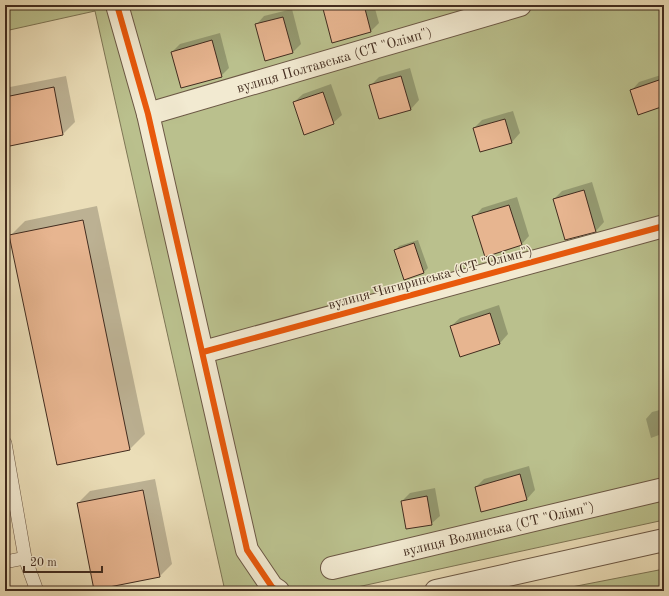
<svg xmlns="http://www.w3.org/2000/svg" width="669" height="596" viewBox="0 0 669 596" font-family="'Old Standard TT',serif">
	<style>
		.green { fill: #bac08d; stroke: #7e7656 }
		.shadow { fill: #0003 }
		.building { fill: #e7b590; stroke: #422c1f }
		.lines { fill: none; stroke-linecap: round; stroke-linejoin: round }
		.lane-casing { stroke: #6c5845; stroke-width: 14 }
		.street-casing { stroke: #6c5845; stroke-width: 24 }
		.lane { stroke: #f2ead1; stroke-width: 13 }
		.street { stroke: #f2ead1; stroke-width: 22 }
		.cycleway-casing { stroke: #f2ead1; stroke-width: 8 }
		.cycleway { stroke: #e8590c; stroke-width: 6 }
		.labels { text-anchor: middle; stroke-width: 3; stroke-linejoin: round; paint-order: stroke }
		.street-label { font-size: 14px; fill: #422c1f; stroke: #f2ead1 }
	</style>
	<rect width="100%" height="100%" fill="#ebdeb8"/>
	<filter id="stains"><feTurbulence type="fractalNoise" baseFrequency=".005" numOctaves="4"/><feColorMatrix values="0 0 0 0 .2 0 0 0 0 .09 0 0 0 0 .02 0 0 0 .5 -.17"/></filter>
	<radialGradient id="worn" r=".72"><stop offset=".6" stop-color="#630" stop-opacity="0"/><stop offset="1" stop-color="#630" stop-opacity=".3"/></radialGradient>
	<!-- green -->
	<g class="green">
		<polygon points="5,5 664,5 664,520 339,591 225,591 95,11 5,31"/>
		<polygon points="664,569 664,591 551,591"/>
	</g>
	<!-- shadow -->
	<g class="shadow">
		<polygon points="324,5 374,5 379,23 371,31 333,42"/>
		<polygon points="292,9 301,44 293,52 256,25 264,16"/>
		<polygon points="220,33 229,68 221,76 172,52 180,44"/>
		<polygon points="410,68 419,100 411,109 380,118 371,85 379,77"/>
		<polygon points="664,74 664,105 631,91 639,82"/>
		<polygon points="66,76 75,122 63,134 5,146 5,88"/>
		<polygon points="331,84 342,115 333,123 294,102 303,94"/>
		<polygon points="513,111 520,133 512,142 474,128 482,120"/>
		<polygon points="592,182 604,222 596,231 566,239 554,199 562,191"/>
		<polygon points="517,197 529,236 521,245 474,217 482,208"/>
		<polygon points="97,206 145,434 130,449 58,464 10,236 25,221"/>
		<polygon points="418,240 428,268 424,272 395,251 399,246"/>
		<polygon points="499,305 508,334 500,343 460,355 451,326 460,318"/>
		<polygon points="664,409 664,455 659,435 651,438 646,419 652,412"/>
		<polygon points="529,466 535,490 527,499 482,511 476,487 484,479"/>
		<polygon points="155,479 172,564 160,576 78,503 90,491"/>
		<polygon points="435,488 440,516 431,524 402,501 410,493"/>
	</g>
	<!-- building -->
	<g class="building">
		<polygon points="322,5 364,5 371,32 332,43"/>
		<polygon points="283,17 293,53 265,61 255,24"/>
		<polygon points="212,40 222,77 181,88 171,52"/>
		<polygon points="401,76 411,110 379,119 369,85"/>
		<polygon points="659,80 664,94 664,106 638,115 630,90"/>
		<polygon points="54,87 63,135 5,147 5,97"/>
		<polygon points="323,92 334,124 304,135 293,102"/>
		<polygon points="505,119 512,143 480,152 473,128"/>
		<polygon points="584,190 596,232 565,240 553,199"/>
		<polygon points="509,205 522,245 485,257 472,216"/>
		<polygon points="83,220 130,450 57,465 9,235"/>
		<polygon points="414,243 424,273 404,280 394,250"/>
		<polygon points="490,313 500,344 460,357 450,326"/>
		<polygon points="520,474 527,500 481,512 475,487"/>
		<polygon points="143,490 160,577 94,590 77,503"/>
		<polygon points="427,496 432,525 406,529 401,501"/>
	</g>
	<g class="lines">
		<!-- lane casing -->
		<g class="lane-casing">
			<g id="lane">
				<polyline points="5,443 25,558 37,591"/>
				<polyline points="5,562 25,558"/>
			</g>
		</g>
		<!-- street casing -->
		<g class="street-casing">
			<g id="street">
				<polyline points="117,5 148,114 247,550 272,587 278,591"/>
				<path id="s1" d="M148,114L520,5"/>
				<polyline points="203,352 664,226"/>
				<path id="s2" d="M332,568L664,489"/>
				<polyline points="436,591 664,540"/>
			</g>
		</g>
		<!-- lane -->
		<use href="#lane" class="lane"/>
		<!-- street -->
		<use href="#street" class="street"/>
		<!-- cycleway casing -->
		<g class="cycleway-casing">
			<g id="cycleway">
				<polyline points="117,5 148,114 247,550 272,587 278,591"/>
				<polyline points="203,352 664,226"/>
			</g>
		</g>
		<!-- cycleway -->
		<use href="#cycleway" class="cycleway"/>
	</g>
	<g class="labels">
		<!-- street labels -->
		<g class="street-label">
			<text dy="5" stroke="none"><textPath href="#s1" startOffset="194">вулиця Полтавська (СТ "Олімп")</textPath></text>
			<text transform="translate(430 277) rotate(-15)" y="5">вулиця Чигиринська (СТ "Олімп")</text>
			<text dy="5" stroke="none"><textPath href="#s2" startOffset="171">вулиця Волинська (СТ "Олімп")</textPath></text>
		</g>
	</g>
	<!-- margin -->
	<rect width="669" height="596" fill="none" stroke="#ebdeb8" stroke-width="20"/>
	<rect x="6" y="6" width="657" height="584" fill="none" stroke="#422c1f" stroke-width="2"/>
	<rect x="10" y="10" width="649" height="576" fill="none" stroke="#422c1f"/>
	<!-- scale -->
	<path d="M24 566v6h78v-6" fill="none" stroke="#422c1f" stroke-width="2"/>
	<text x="30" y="566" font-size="12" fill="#422c1f" stroke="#f2ead1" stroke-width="3" paint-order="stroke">20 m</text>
	<rect width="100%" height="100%" filter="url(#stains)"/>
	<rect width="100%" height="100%" fill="url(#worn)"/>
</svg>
